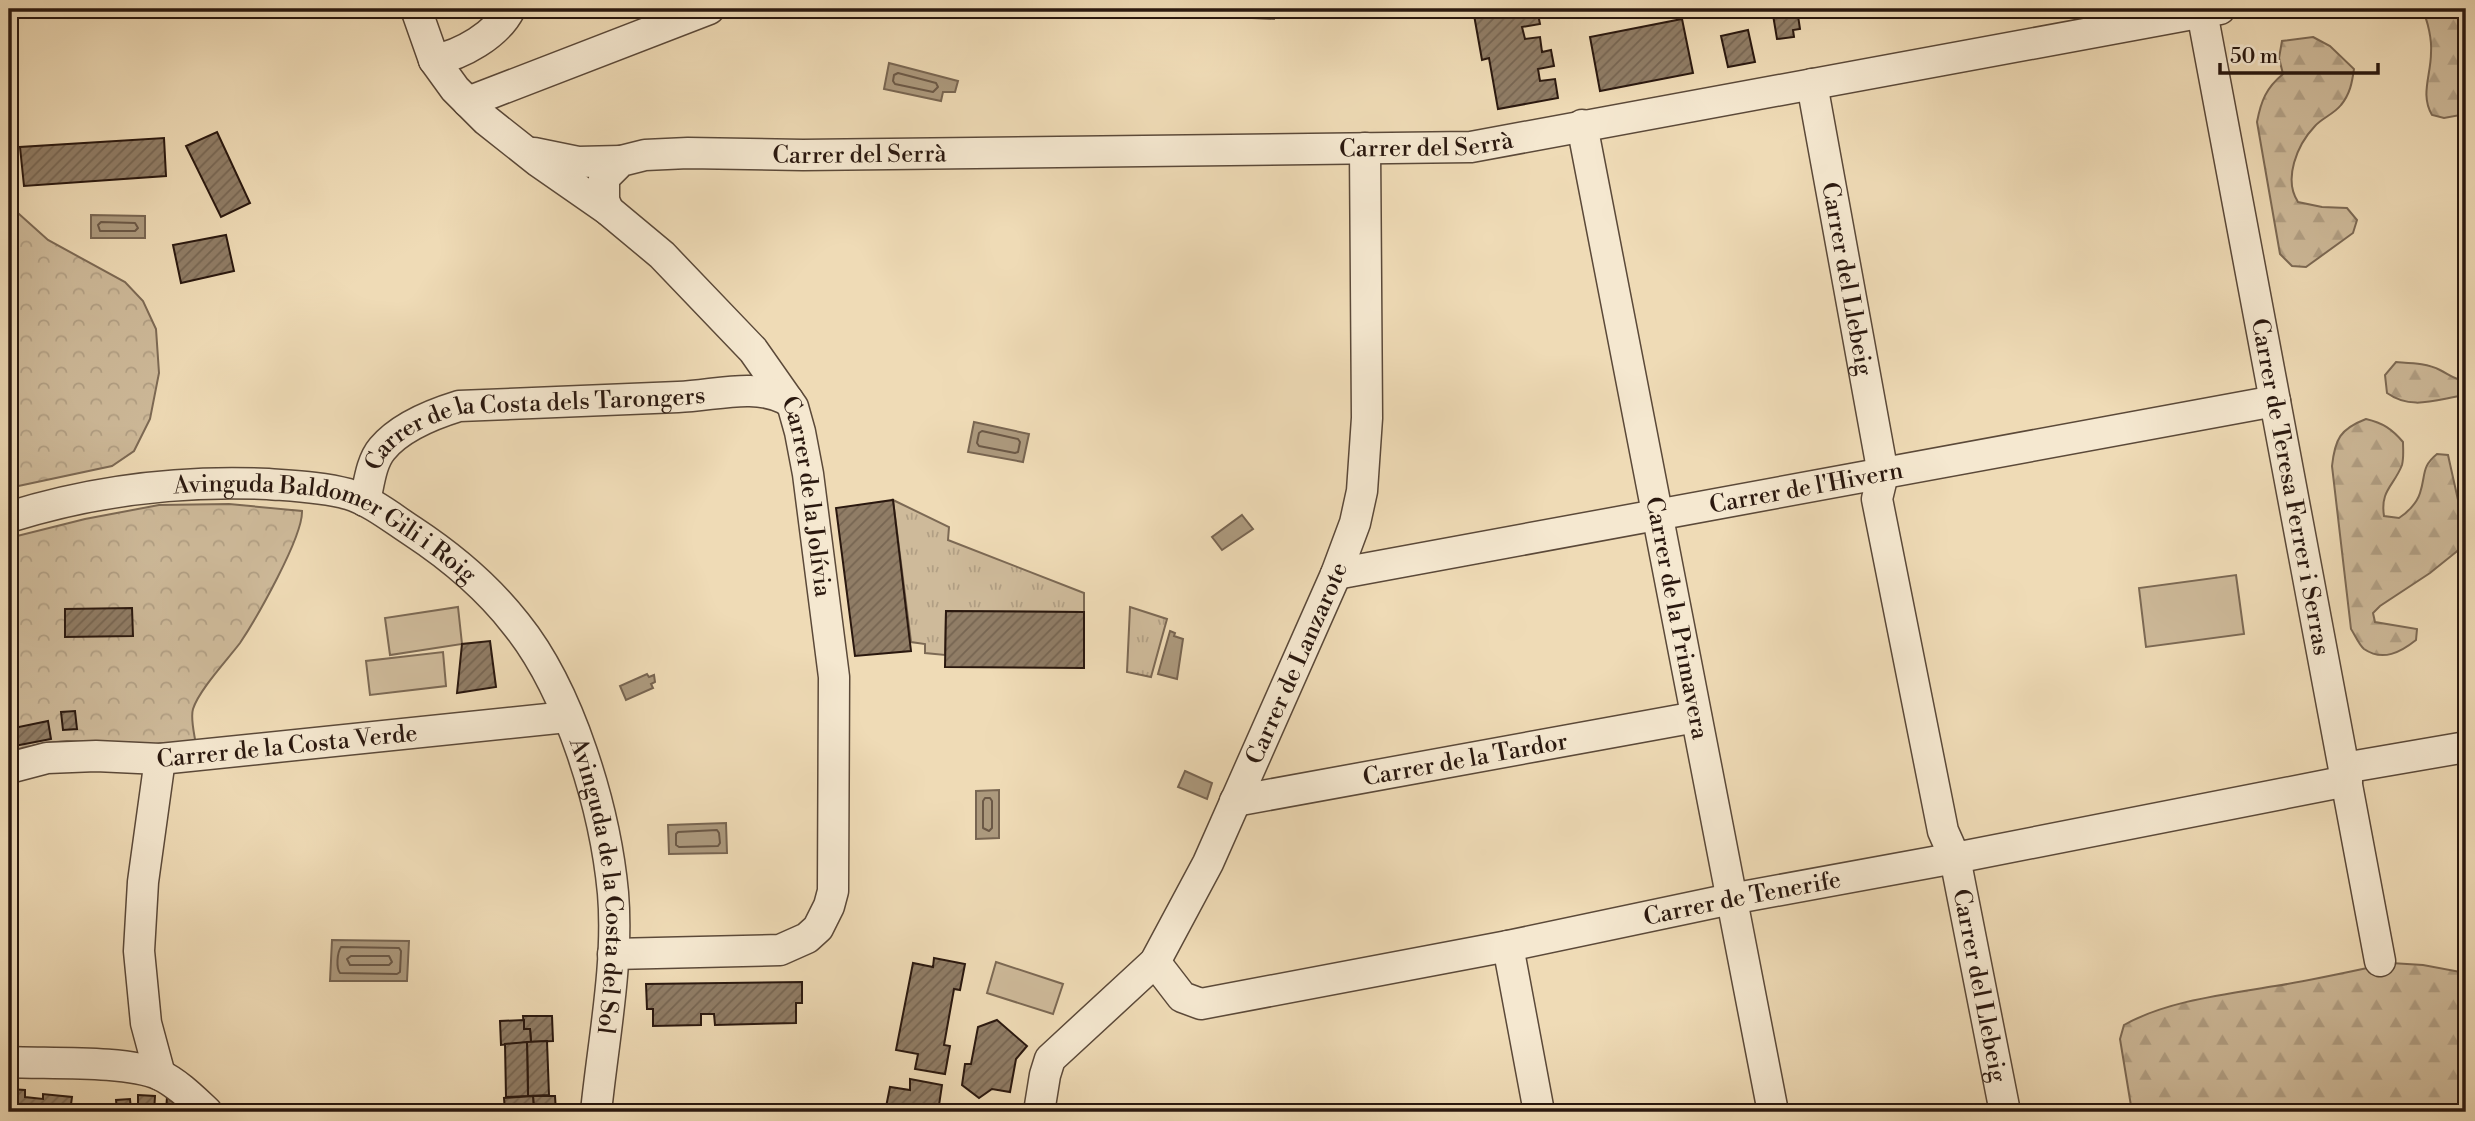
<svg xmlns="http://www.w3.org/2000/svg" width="2475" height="1121" viewBox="0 0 2475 1121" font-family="'Libre Bodoni',serif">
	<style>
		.grass { fill: url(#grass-tufts); stroke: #7c6954; stroke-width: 2 }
		.forest { fill: url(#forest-firs); stroke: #7c6954; stroke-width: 2 }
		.park { fill: url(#park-crowns); stroke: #7c6954; stroke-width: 2 }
		.pitch { fill: #ceba9a; stroke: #7c6954; stroke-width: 2 }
		.water { fill: #ac997d; stroke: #786551; stroke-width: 2 }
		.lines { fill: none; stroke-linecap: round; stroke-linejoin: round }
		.shore { stroke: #6b5846; stroke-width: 2 }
		.building { fill: url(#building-hatch); stroke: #2a180f; stroke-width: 2 }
		.minor-casing { stroke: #5b4939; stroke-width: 33 }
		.minor { stroke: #f5e8d0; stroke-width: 30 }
		.labels { text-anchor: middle; stroke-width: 5; stroke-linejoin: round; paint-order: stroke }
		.street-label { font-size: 24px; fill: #2a180f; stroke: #f5e8d0 }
	</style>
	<defs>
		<pattern id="grass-tufts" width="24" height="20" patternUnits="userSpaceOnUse" patternTransform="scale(1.75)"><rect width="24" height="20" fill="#ceba9a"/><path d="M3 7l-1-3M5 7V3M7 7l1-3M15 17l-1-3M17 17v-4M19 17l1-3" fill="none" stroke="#b19f84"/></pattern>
		<pattern id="forest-firs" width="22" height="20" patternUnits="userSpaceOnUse" patternTransform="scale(1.75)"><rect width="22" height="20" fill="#ceba9a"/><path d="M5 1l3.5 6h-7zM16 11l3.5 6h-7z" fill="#b19f84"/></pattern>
		<pattern id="park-crowns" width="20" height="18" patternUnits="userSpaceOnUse" patternTransform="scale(1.75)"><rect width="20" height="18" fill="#ceba9a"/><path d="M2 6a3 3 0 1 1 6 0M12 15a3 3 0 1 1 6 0" fill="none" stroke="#b19f84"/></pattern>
		<pattern id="building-hatch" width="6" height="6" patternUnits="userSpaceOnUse" patternTransform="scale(1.75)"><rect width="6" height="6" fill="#907d66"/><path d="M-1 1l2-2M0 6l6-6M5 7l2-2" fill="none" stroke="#766552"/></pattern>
	</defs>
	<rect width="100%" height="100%" fill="#efdbb6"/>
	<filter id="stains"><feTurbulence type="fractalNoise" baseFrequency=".00286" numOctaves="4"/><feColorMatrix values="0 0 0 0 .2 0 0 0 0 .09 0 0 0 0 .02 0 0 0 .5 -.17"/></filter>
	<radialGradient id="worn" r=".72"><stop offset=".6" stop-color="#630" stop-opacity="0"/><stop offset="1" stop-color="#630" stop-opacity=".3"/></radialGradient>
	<!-- grass -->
	<g class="grass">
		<polygon points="893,500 949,527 948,540 1084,593 1084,612 946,611 945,655 925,653 925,644 911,642"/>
		<polygon points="1130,607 1167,619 1151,677 1127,672"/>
	</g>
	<!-- forest -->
	<g class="forest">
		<path d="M2422,9H2466V114L2444,118L2432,115C2420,95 2431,75 2431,53C2432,40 2428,21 2422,9Z"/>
		<path d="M2313,37L2330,46L2354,69C2352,83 2350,94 2341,105C2334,114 2322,118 2315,126C2297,145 2283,179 2298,202L2322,207L2347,208L2357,220L2353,233L2306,267L2292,266L2280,254L2257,122C2261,101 2266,88 2283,74L2279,58L2282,41Z"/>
		<path d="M2396,362C2410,363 2427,363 2440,370C2450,375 2455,380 2466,381V395C2437,399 2412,411 2387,393L2385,375Z"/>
		<path d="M2366,419C2383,423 2392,429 2403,442C2403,449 2404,457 2402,465C2394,486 2380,490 2384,516L2399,518C2407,513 2417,503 2420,493C2426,475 2421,467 2437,454L2448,455L2458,500L2466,502V544L2430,573L2380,606L2373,613L2375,622L2417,629L2416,640C2401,652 2383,662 2364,649C2359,645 2355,635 2351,629L2332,466C2335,439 2340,429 2366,419Z"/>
		<path d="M2391,963L2423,965L2466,973V1112H2132L2120,1039L2124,1025C2166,1001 2227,994 2275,986C2314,980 2353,971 2391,963Z"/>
	</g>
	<!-- park -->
	<g class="park">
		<polygon points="9,205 48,240 125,282 143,301 156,329 159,373 150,419 134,451 112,466 9,488"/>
		<path d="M229,504L302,511C303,537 256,619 240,643C228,659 199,690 193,709C190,719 195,736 196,746L67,741L45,743L9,751V538L85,519L159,505Z"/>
	</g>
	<!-- pitch -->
	<g class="pitch">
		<polygon points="2236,575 2244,634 2146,647 2139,588"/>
		<polygon points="458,607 462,644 390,655 385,618"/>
		<polygon points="443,652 446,686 370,695 366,661"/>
		<polygon points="996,962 1063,984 1053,1014 987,993"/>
	</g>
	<!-- water -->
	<g class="water">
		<polygon points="1213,9 1275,9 1274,19 1213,16"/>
		<polygon points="889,63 958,81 955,92 943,92 941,101 884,89"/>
		<polygon points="91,215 145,216 145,238 91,238"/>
		<polygon points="974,422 1029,434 1023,462 968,452"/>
		<polygon points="1242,515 1253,529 1222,550 1212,537"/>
		<polygon points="1170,631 1175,633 1174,636 1183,639 1177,679 1158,674"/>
		<polygon points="647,674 649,677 654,675 655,682 651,684 653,688 626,700 620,686"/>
		<polygon points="1185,771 1212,783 1207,799 1178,787"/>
		<polygon points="999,790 999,838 976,839 976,791"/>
		<polygon points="726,823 727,853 669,854 668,825"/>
		<polygon points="332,940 409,941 407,981 330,981"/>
	</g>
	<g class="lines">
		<!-- shore -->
		<g class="shore">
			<polygon points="898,73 936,83 938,87 933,92 895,84 893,81 894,75"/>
			<polygon points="101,222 135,223 138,228 135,231 100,231 98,225"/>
			<polygon points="982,431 1018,439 1020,442 1018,452 1015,453 979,446 977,443 979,433"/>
			<polygon points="985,798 990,798 992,801 992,828 989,831 983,828 983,801"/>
			<polygon points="717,830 719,833 720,843 718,846 679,847 676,845 676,834 678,832"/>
			<path d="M341,947L399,948L401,951L400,972L397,974L340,973C336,968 337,953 341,947Z"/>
			<polygon points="351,956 389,956 392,962 389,965 350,965 347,959"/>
		</g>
	</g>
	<!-- building -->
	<g class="building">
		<polygon points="1524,9 1537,9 1540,24 1522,27 1525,39 1540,37 1542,52 1551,50 1554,66 1538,69 1540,81 1555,79 1558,98 1498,109 1489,58 1482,60 1474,15"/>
		<polygon points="1772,9 1797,9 1800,29 1793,30 1794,37 1777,39"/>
		<polygon points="1820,9 1848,9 1849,12 1821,16"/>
		<polygon points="1682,19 1693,73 1600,91 1590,37"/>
		<polygon points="1748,30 1755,62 1728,67 1721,36"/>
		<polygon points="217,132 250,203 221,217 186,146"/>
		<polygon points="164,138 166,176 24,186 20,147"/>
		<polygon points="226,235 234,271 181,283 173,245"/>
		<polygon points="9,385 13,385 11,402 9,402"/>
		<polygon points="893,500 911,651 855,656 836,508"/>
		<polygon points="132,608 133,636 65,637 65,609"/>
		<polygon points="946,611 1084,612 1084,668 945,667"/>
		<polygon points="490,641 496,687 457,693 462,644"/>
		<polygon points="75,711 77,729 63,730 61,712"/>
		<polygon points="48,721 51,739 9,747 9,729"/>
		<polygon points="934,958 965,964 960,990 954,989 944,1045 950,1046 945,1074 915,1069 918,1054 896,1050 913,963 933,967"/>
		<polygon points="802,982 802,1003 796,1003 796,1023 715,1025 714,1014 701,1014 701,1025 653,1026 653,1009 647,1009 646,984"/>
		<polygon points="523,1016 552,1016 553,1041 531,1042 530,1029 524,1029"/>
		<polygon points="524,1020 524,1029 530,1029 531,1042 501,1045 500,1021"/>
		<polygon points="997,1020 1027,1046 1016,1059 1010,1092 992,1089 979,1098 962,1085 965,1064 971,1064 978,1027"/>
		<polygon points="547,1041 549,1095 528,1096 527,1042"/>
		<polygon points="527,1042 528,1096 506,1097 505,1044"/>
		<polygon points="910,1079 942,1085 938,1112 885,1112 890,1087 910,1090"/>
		<polygon points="9,1089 25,1090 25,1097 43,1099 43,1094 72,1097 70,1112 9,1112"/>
		<polygon points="138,1095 155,1096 154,1112 138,1112"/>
		<polygon points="533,1096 555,1096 556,1112 531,1112 534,1112"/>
		<polygon points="533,1096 534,1112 505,1112 504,1098"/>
		<polygon points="167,1097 181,1099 180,1112 166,1112"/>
		<polygon points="130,1099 131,1110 117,1111 116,1100"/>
	</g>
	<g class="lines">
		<!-- minor casing -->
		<g class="minor-casing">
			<g id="minor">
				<path id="s1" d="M416,9L434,60L455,89L486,120L539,162L608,210L662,255L753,350L793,407L800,432L808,474L834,677L833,891L829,906L818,928L807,938L780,950L613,954"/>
				<path id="s2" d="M2202,12L2380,961"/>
				<path d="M434,60C461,55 497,35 510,9"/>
				<path id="s3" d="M1812,84L1883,474L1877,499L1943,831L1955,858L2005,1112"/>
				<polyline points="468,102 709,9"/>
				<path id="s4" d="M1582,125L1773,1112"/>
				<polyline points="534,153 578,162 621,161"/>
				<path id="s5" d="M608,210L604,200V178L621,161L645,155L688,153L803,155L1471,147L2220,9"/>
				<path id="s6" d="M365,501C369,484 371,462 382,449C400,427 433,414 459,406C532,403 605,400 678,397C715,396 753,382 788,400"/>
				<path id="s7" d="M9,517C92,491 180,480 268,484C294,486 322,487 348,494C371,501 392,518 412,531C450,556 488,588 516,624C570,691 605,808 613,893C619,963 603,1042 596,1112"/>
				<path id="s8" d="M1336,574L2275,401"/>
				<path id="s9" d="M9,768L47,758L96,756L160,759L567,717"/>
				<polyline points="2344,768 2466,747"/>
				<path id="s10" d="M1235,801L1696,717"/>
				<polyline points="1508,946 1539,1112"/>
				<path id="s11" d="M1155,962L1182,997L1201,1004L1508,946L1731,899L1955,858L2347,781"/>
				<path d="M9,1062C47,1064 127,1060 160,1075C177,1083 193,1099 207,1112"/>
				<polyline points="160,1075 146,1023 139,951 143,882 160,759"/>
				<path id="s12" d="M1039,1112L1045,1075L1050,1059L1155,962L1208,863L1336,574L1355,523L1362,491L1367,418L1365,148"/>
			</g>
		</g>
		<!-- minor -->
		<use href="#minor" class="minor"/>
	</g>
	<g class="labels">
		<!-- street labels -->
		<g class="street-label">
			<text dy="8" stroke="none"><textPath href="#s5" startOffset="863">Carrer del Serrà</textPath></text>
			<text dy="8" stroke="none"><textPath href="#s5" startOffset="296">Carrer del Serrà</textPath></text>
			<text dy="8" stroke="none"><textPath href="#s3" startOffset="198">Carrer del Llebeig</textPath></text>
			<text dy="8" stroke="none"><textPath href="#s6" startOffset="212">Carrer de la Costa dels Tarongers</textPath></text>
			<text dy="8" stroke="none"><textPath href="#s2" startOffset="483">Carrer de Teresa Ferrer i Serras</textPath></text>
			<text dy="8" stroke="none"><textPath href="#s8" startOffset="478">Carrer de l'Hivern</textPath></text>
			<text dy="8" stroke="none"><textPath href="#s1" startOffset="648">Carrer de la Jolívia</textPath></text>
			<text dy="8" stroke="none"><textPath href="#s7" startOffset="331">Avinguda Baldomer Gili i Roig</textPath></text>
			<text dy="8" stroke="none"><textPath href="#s4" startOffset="502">Carrer de la Primavera</textPath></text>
			<text dy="8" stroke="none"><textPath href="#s12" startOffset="528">Carrer de Lanzarote</textPath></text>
			<text dy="8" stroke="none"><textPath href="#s9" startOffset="280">Carrer de la Costa Verde</textPath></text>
			<text dy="8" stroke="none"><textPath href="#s10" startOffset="234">Carrer de la Tardor</textPath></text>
			<text dy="8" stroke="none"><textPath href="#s7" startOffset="838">Avinguda de la Costa del Sol</textPath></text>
			<text dy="8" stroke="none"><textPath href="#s11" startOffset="616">Carrer de Tenerife</textPath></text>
			<text dy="8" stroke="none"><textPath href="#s3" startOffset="920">Carrer del Llebeig</textPath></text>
		</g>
	</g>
	<!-- margin -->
	<rect width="2475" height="1121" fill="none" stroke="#efdbb6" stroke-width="35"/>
	<rect x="10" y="10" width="2454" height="1100" fill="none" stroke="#2a180f" stroke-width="3.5"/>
	<rect x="18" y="18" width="2440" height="1086" fill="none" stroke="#2a180f" stroke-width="2"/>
	<!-- scale -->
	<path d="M2220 63v10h158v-10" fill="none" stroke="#2a180f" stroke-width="3.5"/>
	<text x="2230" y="63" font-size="21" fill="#2a180f" stroke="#f5e8d0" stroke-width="5" paint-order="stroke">50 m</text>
	<rect width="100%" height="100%" filter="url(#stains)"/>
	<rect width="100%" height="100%" fill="url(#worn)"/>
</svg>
